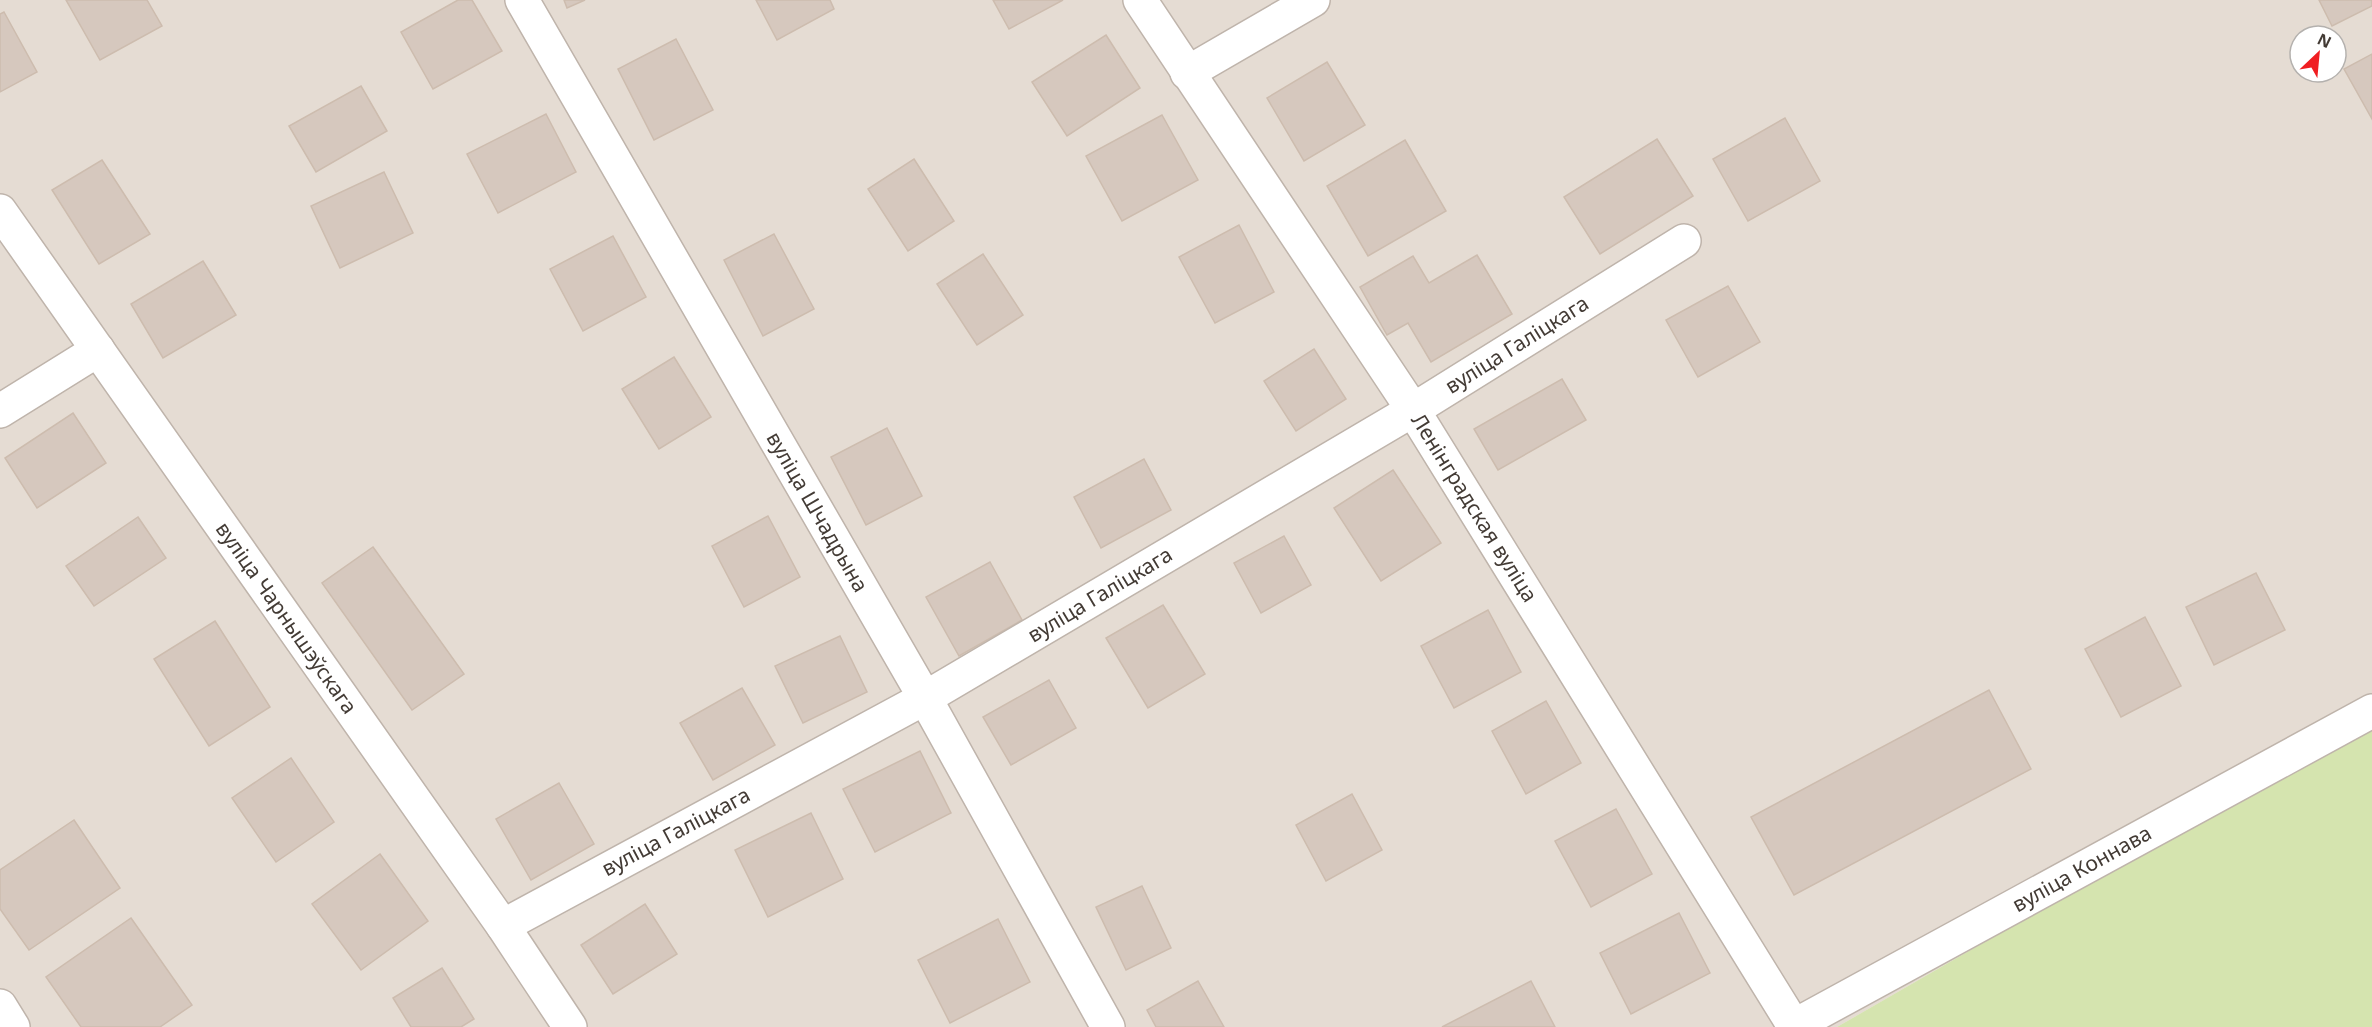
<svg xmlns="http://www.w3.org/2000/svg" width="2372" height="1027" viewBox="0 0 2372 1027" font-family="'Noto Sans',sans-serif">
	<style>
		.residential { fill: #e5dcd3; fill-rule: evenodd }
		.green { fill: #d5e4af }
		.building { fill: #d6c8be; stroke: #cdbcae; stroke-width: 1.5 }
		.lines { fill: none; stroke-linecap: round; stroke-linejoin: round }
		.minor-casing { stroke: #bfb4ab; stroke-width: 36 }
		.minor { stroke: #fff; stroke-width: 33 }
		.labels { text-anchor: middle; stroke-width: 4.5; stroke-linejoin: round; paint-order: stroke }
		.street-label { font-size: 21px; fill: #433b35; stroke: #fff }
	</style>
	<rect width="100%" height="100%" fill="#f1ebe5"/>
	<!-- residential -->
	<path class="residential" d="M0,0H2372V719L1837,1027H0ZM2300,36H2336V72H2300Z"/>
	<!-- green -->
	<polygon class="green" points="2372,719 2372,1027 1837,1027"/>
	<!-- building -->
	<g class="building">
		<polygon points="66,0 147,0 162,26 100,60"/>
		<polygon points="458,0 472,0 502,51 433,89 401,32"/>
		<polygon points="564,0 585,0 567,8"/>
		<polygon points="756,0 830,0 834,9 777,40"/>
		<polygon points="993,0 1063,0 1009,29"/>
		<polygon points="2319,0 2372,0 2372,6 2332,26"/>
		<polygon points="4,12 37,72 0,92 0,14"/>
		<polygon points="1106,35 1140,88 1067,136 1032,82"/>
		<polygon points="676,39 713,110 654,140 618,69"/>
		<polygon points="2372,54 2372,119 2344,69"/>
		<polygon points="1327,62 1365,125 1304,161 1267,98"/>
		<polygon points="361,86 387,131 316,172 289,126"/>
		<polygon points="546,114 576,172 498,213 467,154"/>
		<polygon points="1162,115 1198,180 1122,221 1086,156"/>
		<polygon points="1785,118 1820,181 1748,221 1713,159"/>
		<polygon points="1657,139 1693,196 1600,254 1564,197"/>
		<polygon points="1405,140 1446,211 1368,256 1327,186"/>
		<polygon points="914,159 954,221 908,251 868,189"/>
		<polygon points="102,160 150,234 99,264 52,190"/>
		<polygon points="384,172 413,233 340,268 311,206"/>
		<polygon points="1239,225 1274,292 1215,323 1179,257"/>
		<polygon points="774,234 814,309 763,336 724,260"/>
		<polygon points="613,236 646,297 583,331 550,269"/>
		<polygon points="983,254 1023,315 977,345 937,284"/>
		<polygon points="1477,255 1512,314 1431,362 1408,323 1387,335 1360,287 1413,256 1429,283"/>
		<polygon points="203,261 236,315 163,358 131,304"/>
		<polygon points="1728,286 1760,342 1698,377 1666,320"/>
		<polygon points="1314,349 1346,399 1296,431 1264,381"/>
		<polygon points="674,357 711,417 659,449 622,389"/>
		<polygon points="1562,379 1586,420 1498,470 1474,429"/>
		<polygon points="73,413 106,463 37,508 5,458"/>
		<polygon points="887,428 922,496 866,525 831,457"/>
		<polygon points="1144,459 1171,510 1101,548 1074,497"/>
		<polygon points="1393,470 1441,543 1381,581 1334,508"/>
		<polygon points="768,516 800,577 744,607 712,546"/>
		<polygon points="138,517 166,558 94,606 66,566"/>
		<polygon points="1284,536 1311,585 1261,613 1234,563"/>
		<polygon points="373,547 464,674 412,710 322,583"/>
		<polygon points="990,562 1022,620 959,656 926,597"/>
		<polygon points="2256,573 2285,630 2214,665 2186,607"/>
		<polygon points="1163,605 1205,674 1148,708 1106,638"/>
		<polygon points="1488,610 1521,672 1454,708 1421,646"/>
		<polygon points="2145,617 2181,686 2121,717 2085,649"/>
		<polygon points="215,621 270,707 209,746 154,659"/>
		<polygon points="840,636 867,692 803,723 775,666"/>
		<polygon points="1049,680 1076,728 1011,765 983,717"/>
		<polygon points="742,688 775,745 713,780 680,723"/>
		<polygon points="1989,690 2031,769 1794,895 1751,817"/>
		<polygon points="1546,701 1581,763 1526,794 1492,731"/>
		<polygon points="920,751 951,813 875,852 843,789"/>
		<polygon points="291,758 334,822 276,862 232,798"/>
		<polygon points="559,783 594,844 531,880 496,819"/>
		<polygon points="1352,794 1382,850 1326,881 1296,825"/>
		<polygon points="1616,809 1652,874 1591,907 1555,841"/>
		<polygon points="811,813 843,879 768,917 735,850"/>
		<polygon points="74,820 120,888 29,950 0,909 0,870"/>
		<polygon points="380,854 428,921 361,970 312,904"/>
		<polygon points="1142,886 1171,948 1126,970 1096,907"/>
		<polygon points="645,904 677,954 613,994 581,945"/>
		<polygon points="1679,913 1710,973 1631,1014 1600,953"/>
		<polygon points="131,918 192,1005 160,1027 81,1027 46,977"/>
		<polygon points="998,919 1030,982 950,1023 918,960"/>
		<polygon points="442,968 474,1019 461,1027 411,1027 393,998"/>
		<polygon points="1198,981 1224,1027 1156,1027 1147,1010"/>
		<polygon points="1531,981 1555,1027 1442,1027"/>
	</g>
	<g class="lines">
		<!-- minor casing -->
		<g class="minor-casing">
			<g id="minor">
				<polyline points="522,0 925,698 1108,1027"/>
				<polyline points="1140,0 1413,410 1794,1026"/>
				<polyline points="1187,73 1313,0"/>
				<polyline points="0,211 503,926 570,1027"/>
				<polyline points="0,411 98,350"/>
				<polyline points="503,926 925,698 1413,410 1684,241"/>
				<polyline points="0,1006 13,1027"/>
				<polyline points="1792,1027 2372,711"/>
			</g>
		</g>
		<!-- minor -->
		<use href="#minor" class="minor"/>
	</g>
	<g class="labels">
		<!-- street labels -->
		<g class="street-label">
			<text transform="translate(1517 345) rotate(-32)" y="7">вуліца Галіцкага</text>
			<text transform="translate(1474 508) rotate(58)" y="7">Ленінградская вуліца</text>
			<text transform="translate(817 512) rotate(60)" y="7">вуліца Шчадрына</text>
			<text transform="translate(1100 595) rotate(-31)" y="7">вуліца Галіцкага</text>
			<text transform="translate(286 618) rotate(55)" y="7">вуліца Чарнышэўскага</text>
			<text transform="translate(676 832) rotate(-28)" y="7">вуліца Галіцкага</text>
			<text transform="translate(2082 869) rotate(-29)" y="7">вуліца Коннава</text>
		</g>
	</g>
	<!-- north arrow -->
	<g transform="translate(2318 54) rotate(26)"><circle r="28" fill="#ffffff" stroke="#b4b1ae" stroke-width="1.5"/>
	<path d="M0-4.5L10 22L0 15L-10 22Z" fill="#f01e22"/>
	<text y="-9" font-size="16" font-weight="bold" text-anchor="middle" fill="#433b35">N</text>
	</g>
</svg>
